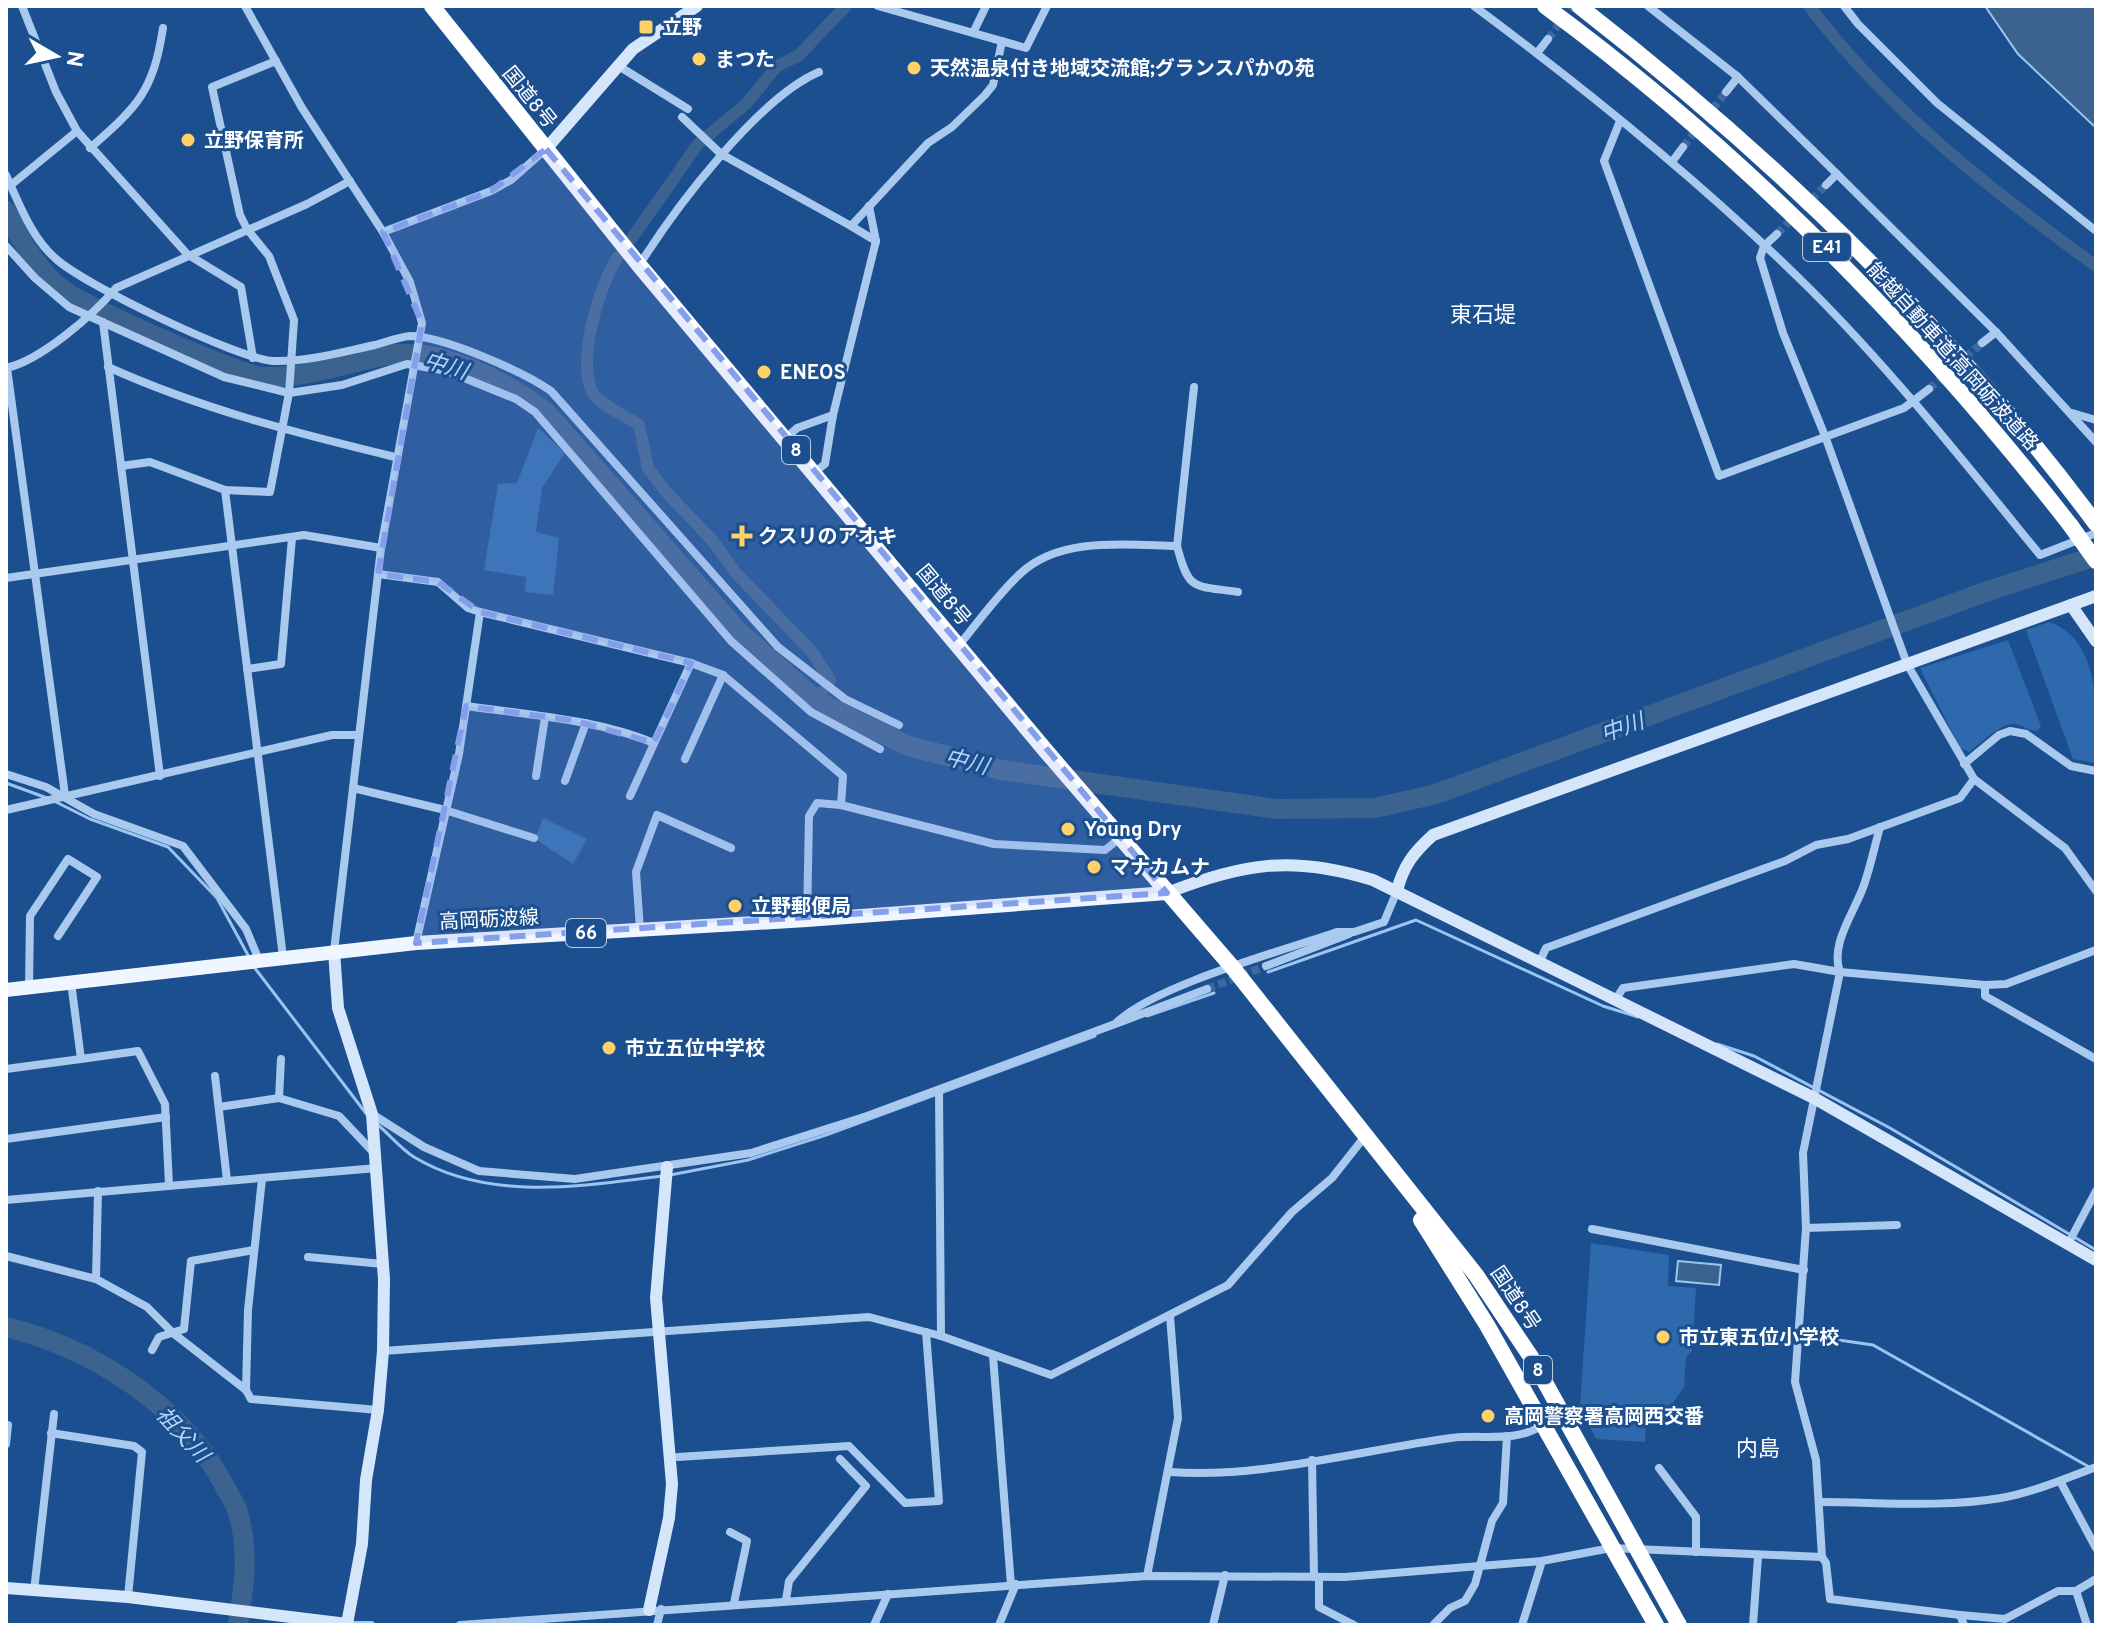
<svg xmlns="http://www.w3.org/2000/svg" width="2102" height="1631" viewBox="0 0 2102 1631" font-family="Overpass,'Noto Sans JP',sans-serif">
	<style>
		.green { fill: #2e69ad }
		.water { fill: #3c6290; stroke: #9cc4f0; stroke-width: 2 }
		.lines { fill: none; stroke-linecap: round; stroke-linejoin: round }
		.stream { stroke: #9cc4f0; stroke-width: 3 }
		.canal { stroke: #3c6290; stroke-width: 12 }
		.river { stroke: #3c6290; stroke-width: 20 }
		.street-tunnel { stroke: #3d69a0; stroke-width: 8; stroke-dasharray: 8 4; stroke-linecap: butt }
		.street { stroke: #a9c9ee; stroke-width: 8 }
		.secondary { stroke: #d6e6fa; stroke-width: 12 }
		.primary { stroke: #f0f6ff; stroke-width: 14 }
		.highway { stroke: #fff; stroke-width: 16 }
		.highway-bridge { stroke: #fff; stroke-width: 16 }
		.marked { fill: #839eea; fill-opacity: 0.2; stroke: #839eea; stroke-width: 6; stroke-dasharray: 16 10; stroke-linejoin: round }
		.poi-dot { fill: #ffd166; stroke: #1b4f8f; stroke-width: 3 }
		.labels { text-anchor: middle; stroke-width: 6; stroke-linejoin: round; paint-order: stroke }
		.shield { fill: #1b4f8f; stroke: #bbcadd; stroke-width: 2 }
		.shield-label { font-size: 18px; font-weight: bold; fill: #fff }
		.poi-label { font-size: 20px; font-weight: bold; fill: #fff; stroke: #1b4f8f; text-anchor: start }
		.street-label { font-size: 20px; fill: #fff; stroke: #1b4f8f }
		.neighbourhood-label { font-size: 22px; fill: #fff; stroke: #1b4f8f }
		.water-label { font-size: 22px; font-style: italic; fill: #b5d3f5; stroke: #1b4f8f }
	</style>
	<rect width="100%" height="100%" fill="#1b4f8f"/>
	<!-- green -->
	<g class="green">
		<polygon points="538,428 565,453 542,488 536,532 559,538 553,595 525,592 526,577 484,570 498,484 517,483"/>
		<path d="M2049,622C2102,641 2096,710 2096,763L2073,759L2026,630Z"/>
		<path d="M2008,640L2041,726L2038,731C2028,731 2022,724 2013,724C1999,724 1980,744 1969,752L1960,748L1920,668Z"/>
		<polygon points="543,818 587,839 573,864 535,839"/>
		<polygon points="1591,1243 1669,1255 1668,1286 1696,1288 1692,1351 1686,1357 1684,1387 1671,1406 1647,1404 1645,1442 1596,1439 1580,1406"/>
	</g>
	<!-- water -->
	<g class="water">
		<polygon points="1985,6 2096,6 2096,128 2018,54"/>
		<polygon points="1678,1261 1721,1265 1719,1285 1676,1281"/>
	</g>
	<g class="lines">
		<!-- stream -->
		<g class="stream">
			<polyline points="6,783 47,798"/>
			<polyline points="54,801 90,819 168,847 217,898 249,957"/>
			<polyline points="254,967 368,1116"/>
			<polyline points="1268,972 1416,920 1603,1006 1638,1017"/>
			<polyline points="1147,1016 1214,993"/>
			<polyline points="1717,1044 1754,1056 1890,1128 2096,1250"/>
			<path d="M377,1124C389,1134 401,1149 414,1157C488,1202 581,1186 662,1176"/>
			<polyline points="670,1175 748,1160 826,1135 1095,1036"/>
			<polyline points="1804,1335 1873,1345 2091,1468"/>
			<polyline points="1755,1340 1791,1343"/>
		</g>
		<!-- canal -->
		<g class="canal">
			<path d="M1809,6C1888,110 1991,190 2096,266"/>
			<polyline points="632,238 698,144 747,103 777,66 798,56 846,6"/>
			<path d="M618,257C599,284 576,363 593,393C600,405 626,416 639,425L648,468L666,492L712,540L736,573L813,653L830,680L828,683"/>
			<polyline points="817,701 822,692"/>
		</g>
		<!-- river -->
		<g class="river">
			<path d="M6,211C21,240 36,269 63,290C81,305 243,377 264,377C310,378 345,362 389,355C442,347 507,382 547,413L738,631L817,701L908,746L1002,770L1276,809L1375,808L1436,794L1985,592L2096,556"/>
			<path d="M6,1327C92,1348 180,1404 223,1483C228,1494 237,1505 239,1516C249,1554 244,1587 238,1625"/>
		</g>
		<!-- street-tunnel -->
		<g class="street-tunnel">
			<polyline points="1548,39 1572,6"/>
			<polyline points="1683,147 1726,92"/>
			<polyline points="1777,234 1826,185"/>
			<polyline points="1929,389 1982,343"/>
			<polyline points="1207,989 1266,966"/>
		</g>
		<!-- street -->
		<g class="street">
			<polyline points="22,6 56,92 77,131 187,254 241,287 253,358"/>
			<polyline points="245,6 302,108 383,232 410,282 422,323 381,548 334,951"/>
			<polyline points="878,6 1026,48 1047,6"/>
			<path d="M1474,6C1591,93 1705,185 1809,288C1892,371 1965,463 2040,555L2096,533"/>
			<polyline points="1648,6 1738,77 1837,174 1996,332 2096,442"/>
			<polyline points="1844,6 1858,24 1937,103 2096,231"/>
			<polyline points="973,33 986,6"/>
			<polyline points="1537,53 1548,39"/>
			<polyline points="617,65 688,109"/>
			<polyline points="1726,92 1738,77"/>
			<polyline points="682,117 721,154 851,226 928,143 952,127 985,95 993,85 1002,41"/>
			<polyline points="1620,121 1604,161 1719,476 1904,408 1929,389"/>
			<path d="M90,148C138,106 153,92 163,28"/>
			<polyline points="1672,162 1683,147"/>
			<path d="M6,175C19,203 31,237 55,258C82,284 238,359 273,361C308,362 342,352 375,345C386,342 399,337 410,336C443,336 524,372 551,391L778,647L845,699L899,725"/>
			<polyline points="11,185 77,131"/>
			<polyline points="1826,185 1837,174"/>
			<polyline points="869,206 876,241"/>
			<polyline points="383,232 491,191 511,180 546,149"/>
			<polyline points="1777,234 1764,246 1760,258 1783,333 1825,436 1907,664 1974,779 2065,848 2096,891"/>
			<polyline points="6,246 35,278 69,307 224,377 289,393 342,385 407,364 447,371 516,399 535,412 731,641 811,712 880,749"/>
			<path d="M640,264C676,207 758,98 819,72"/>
			<polyline points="103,322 160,776"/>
			<polyline points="1982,343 1996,332"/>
			<path d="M108,367C201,409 296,433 395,457"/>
			<path d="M6,368C40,361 93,315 116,288L307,204L350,181"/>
			<polyline points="7,368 65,795"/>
			<polyline points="2072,413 2096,420"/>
			<polyline points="786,438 797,428 833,415"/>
			<polyline points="121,466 150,462 225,490 270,492 289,393 294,320 269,256 247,229 240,215 212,87 276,61"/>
			<polyline points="815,472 825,464 833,415 876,241 851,226"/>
			<polyline points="225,490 283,957"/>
			<path d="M1177,546C1189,592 1193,585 1238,592"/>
			<polyline points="378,574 438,582 468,608 480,612 459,754 416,943"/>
			<polyline points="6,578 304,535 381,548"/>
			<polyline points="480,612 691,663 723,675 843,776 841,805"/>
			<path d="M960,644C979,621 998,594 1021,573C1061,536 1127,545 1177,546L1194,387"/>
			<polyline points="247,669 281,664 292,538"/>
			<path d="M466,706C529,715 595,719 654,743"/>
			<polyline points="685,759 723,675"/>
			<polyline points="1964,764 1999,735 2010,731 2026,734 2071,766 2096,771"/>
			<polyline points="6,774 46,787 94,814 183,846 246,929 259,960"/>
			<polyline points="536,776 545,717"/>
			<polyline points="565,781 586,723"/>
			<polyline points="353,788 445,810 534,838"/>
			<polyline points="630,796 691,663"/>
			<polyline points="6,810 332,735 359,735"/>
			<path d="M1880,827C1875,845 1871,864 1865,882C1857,909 1829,943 1840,972L1803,1153L1806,1228L1795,1382L1816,1460L1822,1557L1826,1563L1830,1599L1960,1615L1964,1625"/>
			<polyline points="807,920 809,816 817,803 841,805 994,844 1105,850 1120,838"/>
			<polyline points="640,930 636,872 657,815 731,848"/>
			<polyline points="1540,961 1546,948 1785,861 1816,845 1848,839 1960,798 1974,779"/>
			<polyline points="1266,966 1349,934"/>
			<polyline points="71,982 81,1059 138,1051 165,1104 169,1185"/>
			<polyline points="1985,985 1985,996 2096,1059"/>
			<polyline points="29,988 30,916 68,859 97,877 58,936"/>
			<polyline points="1616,999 1623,988 1794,964 1840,972 1985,985 2006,984 2096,950"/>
			<polyline points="1118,1023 1207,989"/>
			<polyline points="6,1069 81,1059"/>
			<polyline points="215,1076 227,1180"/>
			<polyline points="939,1090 941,1336"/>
			<polyline points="279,1098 281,1059"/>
			<polyline points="219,1107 279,1098 339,1116 375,1154"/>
			<path d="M372,1114L424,1147L479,1171L575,1179L751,1153L867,1116L1115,1024C1152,986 1282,951 1337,932H1354L1384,922L1397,891"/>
			<polyline points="6,1139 166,1117"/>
			<polyline points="98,1191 96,1279 147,1307 173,1333 246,1390 251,1399 378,1410"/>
			<polyline points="6,1200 377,1168"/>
			<polyline points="1806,1228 1897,1225"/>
			<polyline points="1592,1229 1804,1270"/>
			<polyline points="2068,1244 2096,1191"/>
			<polyline points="6,1256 96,1279"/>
			<polyline points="308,1257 383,1264"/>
			<polyline points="152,1350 159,1337 184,1329 191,1261 254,1250"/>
			<polyline points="383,1351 869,1317 941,1336 1051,1375 1228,1285 1292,1212 1332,1178 1366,1135"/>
			<polyline points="993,1356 1011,1585"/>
			<polyline points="246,1390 248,1310 262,1179"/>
			<polyline points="51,1433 134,1446 142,1452 128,1597"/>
			<polyline points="6,1444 8,1425"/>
			<polyline points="678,1457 849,1446 905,1503 939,1501 926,1332"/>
			<polyline points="1312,1460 1314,1577"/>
			<polyline points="1659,1468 1696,1517 1696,1552"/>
			<path d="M1170,1472C1259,1479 1362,1450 1451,1438C1481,1434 1515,1443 1541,1426"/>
			<polyline points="2060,1481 2096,1548"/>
			<path d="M1820,1502C1879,1502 1942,1508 2001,1498C2034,1492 2064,1479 2096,1467"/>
			<polyline points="730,1532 747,1541 734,1603"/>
			<polyline points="1147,1576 1178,1418 1170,1316"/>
			<polyline points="1319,1577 1319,1607 1354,1625"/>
			<polyline points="34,1591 54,1414"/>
			<polyline points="2076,1591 2087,1625"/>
			<polyline points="786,1600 789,1581 866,1486 840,1459"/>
			<polyline points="1960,1615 2005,1619 2058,1591 2076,1591 2096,1579"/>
			<polyline points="347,1625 371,1625"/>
			<polyline points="460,1625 1147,1576 1345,1577 1542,1561 1611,1548 1822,1557"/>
			<polyline points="657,1625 661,1609"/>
			<polyline points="874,1625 888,1594"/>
			<polyline points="999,1625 1016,1584"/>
			<polyline points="1213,1625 1225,1575"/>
			<polyline points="1433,1625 1450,1608 1465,1601 1475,1584 1492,1521 1503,1503 1507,1436"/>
			<polyline points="1522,1625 1542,1561"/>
			<polyline points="1753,1625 1758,1557"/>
		</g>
		<!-- secondary -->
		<g class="secondary">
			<polyline points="546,149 633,49 697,6"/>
			<polyline points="2071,605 2096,641"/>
			<path d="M1397,891C1403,866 1414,852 1433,835L2096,596"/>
			<path d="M1167,893C1243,863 1293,855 1373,880L1814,1098L2096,1260"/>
			<polyline points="6,1588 128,1597 347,1624 362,1544 366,1480 378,1410 383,1351 384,1279 372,1114 338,1008 334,951"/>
			<polyline points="649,1610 669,1518 672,1484 656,1298 667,1167"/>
		</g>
		<!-- primary -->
		<polyline class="primary" points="6,990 416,943 807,920 1167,893"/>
		<!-- highway -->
		<g class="highway">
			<polyline points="432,6 639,265 1046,751 1233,968 1476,1275 1531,1357 1679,1625"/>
			<path d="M1545,6C1746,154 1918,330 2071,526"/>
			<path d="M1579,6C1772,156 1950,327 2096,524"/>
			<polyline points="1421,1220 1487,1325 1656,1625"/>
		</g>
		<!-- highway-bridge -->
		<polyline class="highway-bridge" points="2071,526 2096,561"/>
	</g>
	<!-- marked area -->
	<path class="marked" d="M546,149L1167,893L416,943L466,706L576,721L654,743L691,663L480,612L438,582L378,574L422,323L383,232L491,191Z"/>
	<!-- markers -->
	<g class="poi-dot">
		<rect x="638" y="19" width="16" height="16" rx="4"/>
		<circle cx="699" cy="59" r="8"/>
		<circle cx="914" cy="68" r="8"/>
		<circle cx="188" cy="140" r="8"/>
		<circle cx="764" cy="372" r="8"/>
		<path d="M738 524h8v8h8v8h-8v8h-8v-8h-8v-8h8z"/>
		<circle cx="1068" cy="829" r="8"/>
		<circle cx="1094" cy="867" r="8"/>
		<circle cx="735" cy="906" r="8"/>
		<circle cx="609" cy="1048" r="8"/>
		<circle cx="1663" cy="1337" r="8"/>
		<circle cx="1488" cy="1416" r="8"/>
	</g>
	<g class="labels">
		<!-- shield labels -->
		<g class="shield">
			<rect x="1803" y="233" width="48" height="28" rx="6"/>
			<rect x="782" y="436" width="28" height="28" rx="6"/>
			<rect x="566" y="919" width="40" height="28" rx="6"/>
			<rect x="1524" y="1356" width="28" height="28" rx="6"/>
		</g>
		<g class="shield-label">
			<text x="1827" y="253">E41</text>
			<text x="796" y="456">8</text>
			<text x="586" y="939">66</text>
			<text x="1538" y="1376">8</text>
		</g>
		<!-- poi labels -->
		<g class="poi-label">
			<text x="662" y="34">立野</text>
			<text x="715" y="66">まつた</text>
			<text x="930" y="75">天然温泉付き地域交流館;グランスパかの苑</text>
			<text x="204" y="147">立野保育所</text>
			<text x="780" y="379">ENEOS</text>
			<text x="758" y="543">クスリのアオキ</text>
			<text x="1084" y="836">Young Dry</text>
			<text x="1110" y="874">マナカムナ</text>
			<text x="751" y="913">立野郵便局</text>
			<text x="625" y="1055">市立五位中学校</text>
			<text x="1679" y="1344">市立東五位小学校</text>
			<text x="1504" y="1423">高岡警察署高岡西交番</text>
		</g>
		<!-- street labels -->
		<g class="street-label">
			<text transform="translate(530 97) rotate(51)" y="7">国道8号</text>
			<text transform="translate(1953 356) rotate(48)" y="7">能越自動車道;高岡砺波道路</text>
			<text transform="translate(944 595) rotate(50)" y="7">国道8号</text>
			<text transform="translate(489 919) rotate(-3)" y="7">高岡砺波線</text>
			<text transform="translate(1516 1298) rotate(56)" y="7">国道8号</text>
		</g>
		<!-- neighbourhood labels -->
		<g class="neighbourhood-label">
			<text x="1483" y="322">東石堤</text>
			<text x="1758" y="1456">内島</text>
		</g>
		<!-- water labels -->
		<g class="water-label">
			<text transform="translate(446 365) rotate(17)" y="8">中川</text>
			<text transform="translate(1622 727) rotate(-20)" y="8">中川</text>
			<text transform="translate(967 761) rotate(14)" y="8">中川</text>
			<text transform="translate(183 1434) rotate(47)" y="8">祖父川</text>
		</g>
	</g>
	<!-- border -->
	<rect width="2102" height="1631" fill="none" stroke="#ffffff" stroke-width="16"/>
	<!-- north arrow -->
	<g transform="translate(56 56) rotate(99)" stroke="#1b4f8f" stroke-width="6" paint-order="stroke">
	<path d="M0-6L14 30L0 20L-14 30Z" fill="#ffffff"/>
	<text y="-12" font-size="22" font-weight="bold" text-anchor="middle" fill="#ffffff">N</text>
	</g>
</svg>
